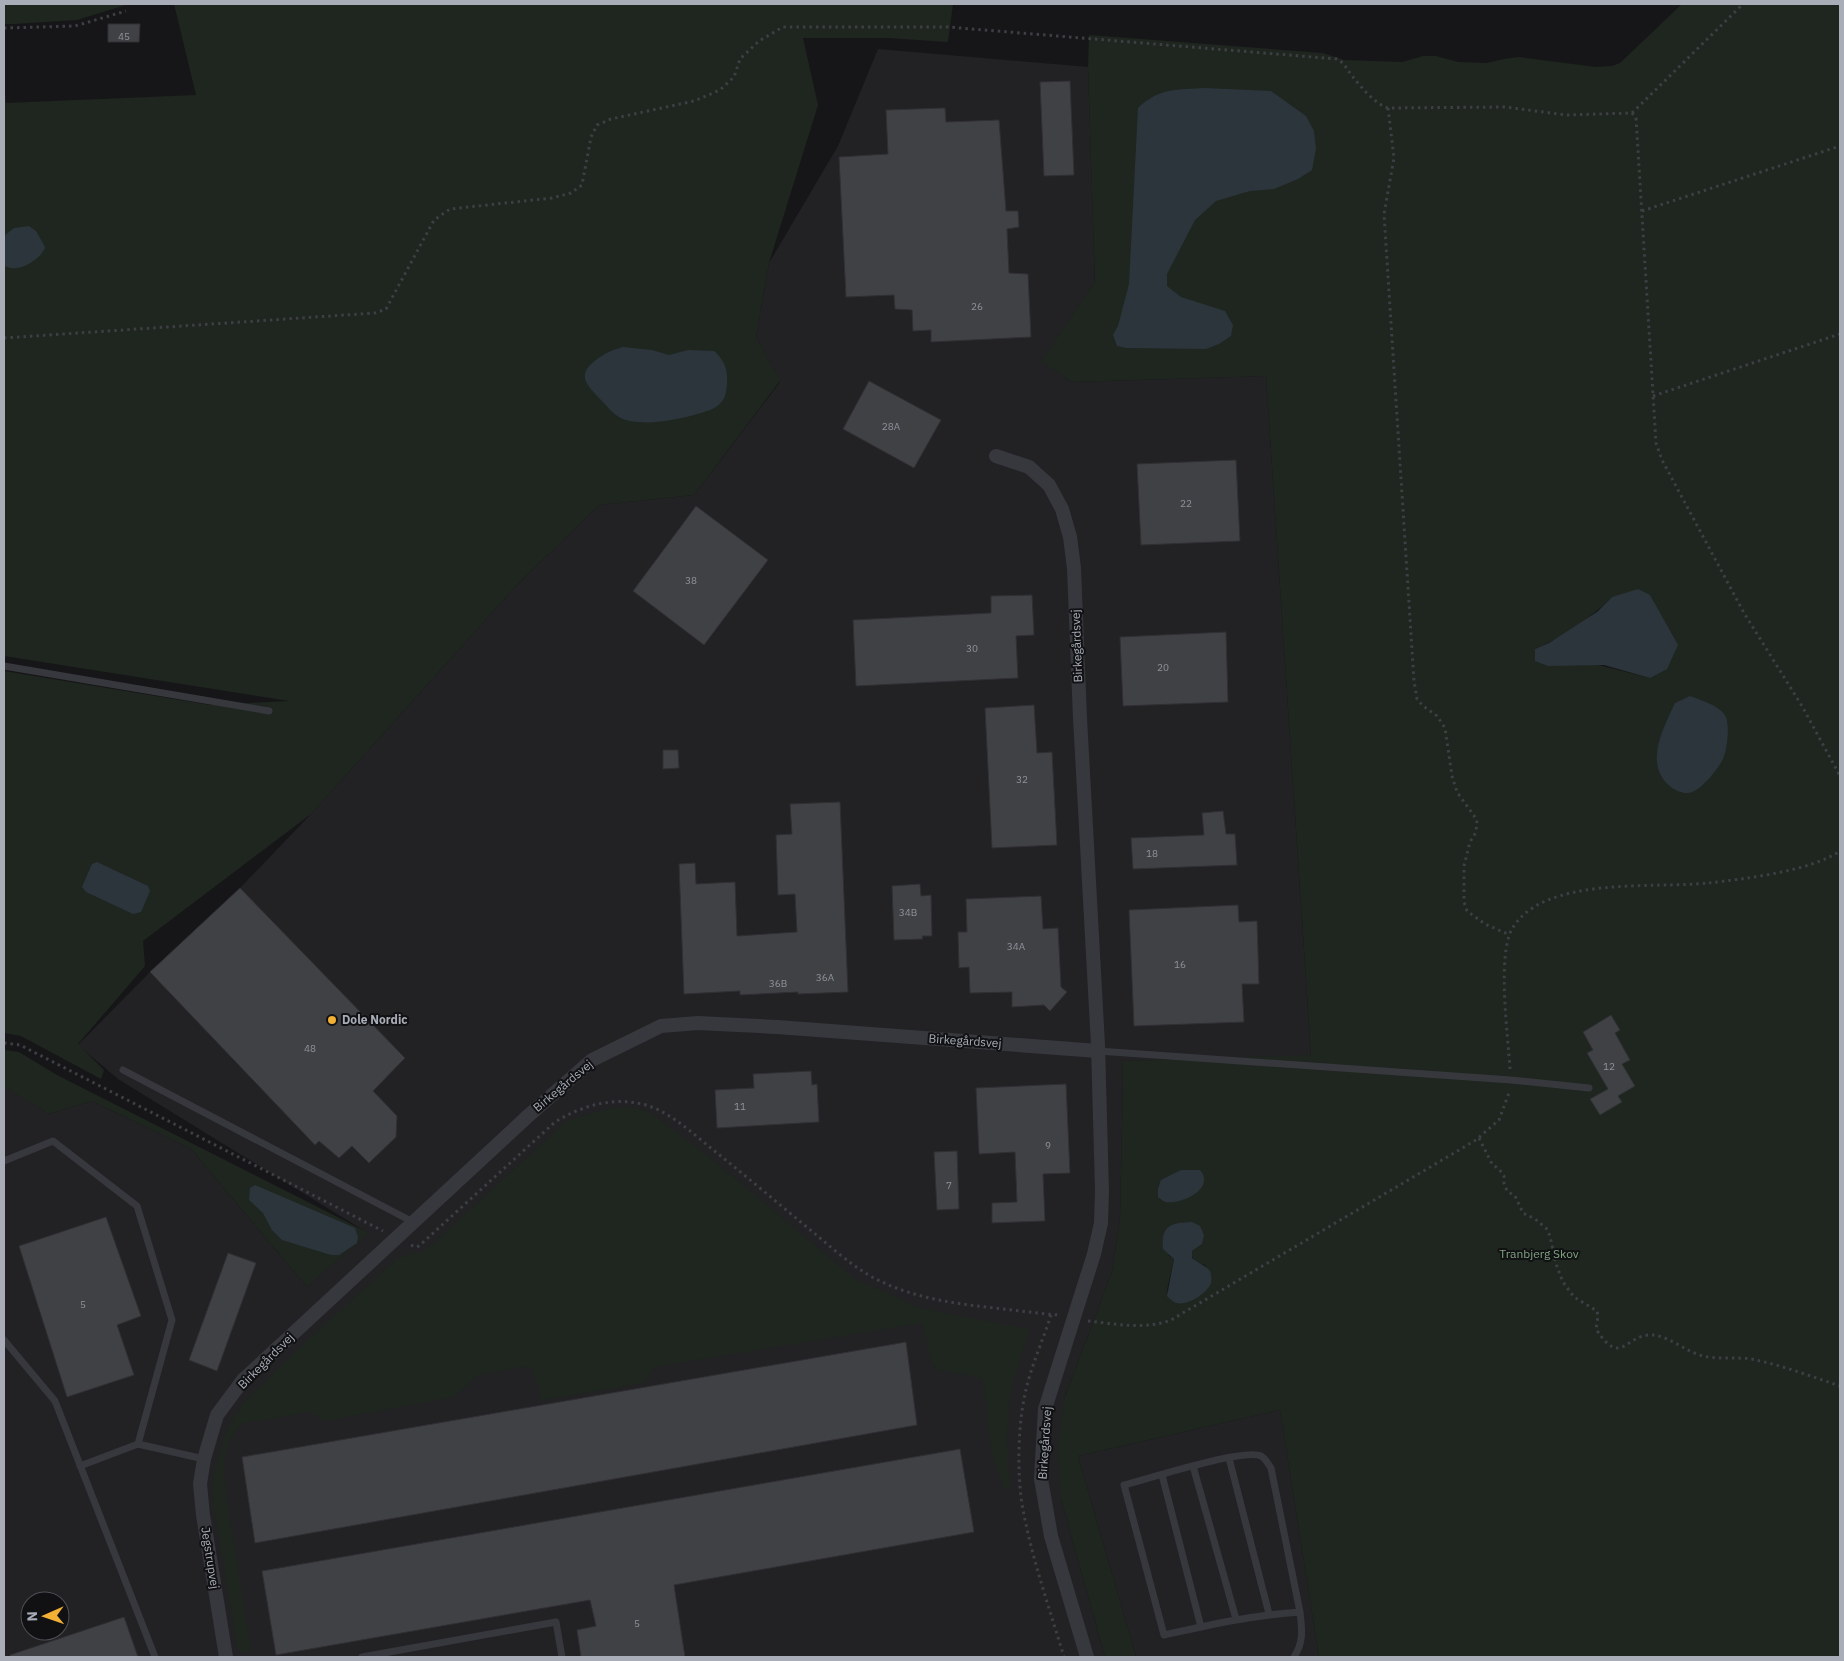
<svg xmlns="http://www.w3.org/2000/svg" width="1844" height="1661" viewBox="0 0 1844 1661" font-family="'IBM Plex Sans',sans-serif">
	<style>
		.built { fill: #222225; fill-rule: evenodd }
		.green { fill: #1e261f; fill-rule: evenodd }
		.water { fill: #2c353c }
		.building { fill: #404145; stroke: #303034 }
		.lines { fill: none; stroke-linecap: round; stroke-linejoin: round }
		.path { stroke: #3d3f44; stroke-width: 3; stroke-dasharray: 2.5 4; stroke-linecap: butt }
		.service { stroke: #37383d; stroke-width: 7 }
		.minor { stroke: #37383d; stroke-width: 14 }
		.poi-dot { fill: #f2b134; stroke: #111113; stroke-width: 2 }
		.labels { text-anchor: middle; stroke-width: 4; stroke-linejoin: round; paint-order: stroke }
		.number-label { font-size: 10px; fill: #8e929b }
		.street-label { font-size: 12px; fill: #a8adb8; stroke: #111113 }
		.poi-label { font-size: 12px; font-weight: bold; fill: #a8adb8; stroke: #111113; text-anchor: start }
		.park-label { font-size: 12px; fill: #7fa381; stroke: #111113 }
	</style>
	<rect width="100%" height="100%" fill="#161618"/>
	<!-- built -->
	<g class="built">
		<path d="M878,49L1088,67L1095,282L1042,361L1071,382L1266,376L1311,1056L1122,1061L1123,1083L1120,1218L1112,1272L1064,1399L1061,1499L1105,1657H4V1086H5L49,1114L92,1101L191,1149L307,1287L368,1233L118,1079L78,1045L150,972L240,888L311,814L517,585L599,505L694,495L780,382L756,337L769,263L838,146ZM30,1601H60V1631H30Z"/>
		<polygon points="1280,1410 1319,1657 1136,1657 1078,1456"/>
	</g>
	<!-- green -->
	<g class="green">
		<polygon points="4,4 129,4 77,20 14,24 4,24"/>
		<polygon points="174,4 953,4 948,42 888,38 803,38 818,105 769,263 756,337 780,381 694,495 599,505 517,585 311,814 143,941 145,966 78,1044 104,1070 101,1079 21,1036 4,1033 4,671 210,705 289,701 4,656 4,83 6,103 196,95"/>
		<path d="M1682,4H1840V1657H1319L1280,1410L1078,1456L1136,1657H1105L1061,1499L1058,1447L1064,1399L1112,1272L1120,1218L1123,1083L1122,1061L1311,1055L1266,376L1071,382L1041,361L1095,282L1088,67L1089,35L1323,53L1344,60L1402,62L1423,56H1436L1458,62L1487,63L1504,59L1519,57L1596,67L1612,66L1620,63ZM1650,595L1659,613L1650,678L1535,649C1563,637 1591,618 1612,597ZM1202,1244L1192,1251C1190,1260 1198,1263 1205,1265C1210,1275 1213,1280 1206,1290L1168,1296L1167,1290L1174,1259L1168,1255Z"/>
		<polygon points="4,1050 19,1052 57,1075 369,1233 307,1287 191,1149 92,1101 49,1114 4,1086"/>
		<path d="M631,1107L649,1112L703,1152L855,1279L920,1308L1028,1329V1336L1020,1357L1010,1394L1007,1438L1010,1489L1003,1488L991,1450L984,1385L981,1378L939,1370L933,1365L922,1323L655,1367L644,1383L542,1400L531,1366L480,1374L454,1397L325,1421L311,1412L242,1423L231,1439L224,1461V1471L227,1500L251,1650L247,1653L241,1652L238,1649L213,1502L214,1475L225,1435L242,1404L311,1337L397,1259L413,1253H421L434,1243L567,1121C589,1113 608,1108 631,1107Z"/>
	</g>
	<!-- water -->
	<g class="water">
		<path d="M1205,88L1271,91L1306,116L1314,131L1316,149L1312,170L1298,179L1274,189L1250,191L1216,201L1195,220L1167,274V286L1181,297L1225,311L1233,325L1231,336L1219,344L1206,349L1126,348L1117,346L1113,335L1118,326L1129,284L1138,108C1160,87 1177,90 1205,88Z"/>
		<path d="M29,226L36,231L45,247C43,256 26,268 16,268C12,269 8,267 4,266V236L14,228Z"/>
		<path d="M623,347L652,350L669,355L688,350L714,351C727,362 729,375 726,392C723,408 708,411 694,415C674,420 652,425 630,421C618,419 611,411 603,402C589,387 574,376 596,360C605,353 612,350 623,347Z"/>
		<polygon points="1638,589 1650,595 1678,645 1667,669 1650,678 1604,665 1548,666 1535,661 1535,649 1549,643 1597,612 1612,597"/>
		<path d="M1690,696C1702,701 1716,704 1724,714C1731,721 1727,750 1723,759C1718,769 1702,789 1692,792C1686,795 1676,791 1671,787C1643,765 1663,729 1675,703Z"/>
		<polygon points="97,862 148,886 150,891 141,912 133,914 86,892 82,887 92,864"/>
		<path d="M1181,1170H1200C1216,1188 1182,1205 1165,1202C1165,1202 1159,1198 1158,1197V1189L1161,1180Z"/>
		<polygon points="255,1185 355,1228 358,1237 357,1243 339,1255 331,1255 282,1240 272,1230 263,1213 249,1200 250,1188"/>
		<path d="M1192,1222L1200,1226L1204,1235L1202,1244L1192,1251V1258C1198,1263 1205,1265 1210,1271C1211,1274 1212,1279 1211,1283C1207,1294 1185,1308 1174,1302C1171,1300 1169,1298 1167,1296L1174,1259L1163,1249C1161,1225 1171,1223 1192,1222Z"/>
	</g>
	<!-- building -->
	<g class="building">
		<polygon points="108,24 140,24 139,42 108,42"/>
		<polygon points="1070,81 1074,175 1044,176 1040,82"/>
		<polygon points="945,108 946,122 999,120 1006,211 1018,211 1019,227 1007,229 1009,273 1028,274 1031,337 931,342 931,330 913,331 912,310 895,309 894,295 846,297 839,157 888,154 886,110"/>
		<polygon points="869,381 941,420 914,468 843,429"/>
		<polygon points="1236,460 1240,541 1141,545 1137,464"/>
		<polygon points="696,506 768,560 704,645 633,591"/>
		<polygon points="1032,595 1034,635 1016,636 1018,678 856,686 853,620 991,613 991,596"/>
		<polygon points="1226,632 1228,702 1123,706 1120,637"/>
		<polygon points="1034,705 1037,753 1052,752 1057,845 992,848 985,708"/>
		<polygon points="663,750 678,750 679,768 663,769"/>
		<polygon points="840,802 848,992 798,994 798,992 740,995 740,991 684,994 679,864 695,863 696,884 735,882 737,936 797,932 795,894 778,895 776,835 792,834 790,804"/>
		<polygon points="1223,811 1226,834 1235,834 1237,865 1133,869 1131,838 1204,835 1202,813"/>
		<polygon points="920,884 921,896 931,895 932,936 922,936 923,939 894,940 892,886"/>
		<polygon points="240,888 405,1058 373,1091 397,1116 396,1137 369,1163 352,1146 339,1158 319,1141 315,1145 150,972"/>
		<polygon points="1041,896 1043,929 1058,928 1061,987 1067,992 1050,1011 1044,1005 1012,1007 1012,992 970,993 969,967 959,968 958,932 967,932 966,899"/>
		<polygon points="1238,905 1239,922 1257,921 1259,984 1242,984 1244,1022 1134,1026 1129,910"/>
		<polygon points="1611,1015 1620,1030 1615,1033 1630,1060 1622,1064 1635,1086 1618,1096 1622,1102 1600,1115 1590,1099 1608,1089 1587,1053 1593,1050 1583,1032"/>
		<polygon points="811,1071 812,1085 817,1084 819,1122 717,1128 715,1090 754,1088 753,1074"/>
		<polygon points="1066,1084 1070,1173 1043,1174 1045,1221 992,1223 992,1203 1017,1202 1015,1152 979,1154 976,1088"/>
		<polygon points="957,1151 959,1209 937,1210 934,1152"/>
		<polygon points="106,1217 141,1316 117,1325 134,1375 67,1397 19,1246"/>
		<polygon points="228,1253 256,1263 217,1371 189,1360"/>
		<polygon points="906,1342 917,1425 255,1543 242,1457"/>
		<polygon points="960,1449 974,1532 674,1585 685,1657 581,1657 577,1630 596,1626 590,1600 276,1655 262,1571"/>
		<polygon points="124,1617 138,1657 10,1657 10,1655"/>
	</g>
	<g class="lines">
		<!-- path -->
		<g class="path">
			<polyline points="4,28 75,26 126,11"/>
			<polyline points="1388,108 1394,158 1384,214 1414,681 1417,699 1423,706 1437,716 1445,728 1452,776 1457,792 1477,820 1476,832 1470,842 1464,866 1464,902 1467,911 1485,924 1510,935"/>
			<polyline points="1632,113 1743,4"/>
			<polyline points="1642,211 1840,146"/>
			<path d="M4,338L375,313L386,309L434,220L450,209L552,198L571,193L582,185L591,137L597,125L611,119L694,101L720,90L734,77L740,59L759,41L783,27H948L1337,59C1345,63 1347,70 1353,77C1361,87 1375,104 1388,108L1505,107L1566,115L1632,113L1636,118L1656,443L1662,460L1744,613L1802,706L1840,776"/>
			<polyline points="1653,396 1840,334"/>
			<polyline points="4,1043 20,1045 383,1231"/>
			<path d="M1510,1069C1508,1036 1497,956 1512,929C1543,875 1655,889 1708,883C1744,879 1811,871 1840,851"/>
			<path d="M1479,1138L1492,1164L1499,1169L1504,1176V1183L1507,1191L1515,1196L1523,1213L1535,1219L1546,1228L1550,1236L1556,1264L1563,1282L1574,1297L1597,1311L1598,1316L1596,1329C1622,1369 1625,1333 1653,1335C1671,1337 1686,1352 1703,1356C1720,1360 1739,1356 1756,1360C1784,1366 1813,1377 1840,1386"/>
			<path d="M411,1245L415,1247L419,1246L555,1122C581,1106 611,1097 642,1104C668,1110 691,1132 712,1149C746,1176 780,1205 814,1233C832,1248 851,1265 872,1277C913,1299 958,1304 1003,1309C1022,1311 1041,1314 1060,1315"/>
			<path d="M1051,1315C1043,1340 1030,1369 1025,1394C1018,1426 1017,1471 1022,1504C1031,1556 1049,1607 1064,1657"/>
			<path d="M1088,1321C1115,1324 1145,1330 1171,1320L1476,1140L1499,1120L1510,1090"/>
		</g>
		<!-- service -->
		<g class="service">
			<polyline points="4,666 269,711"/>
			<polyline points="1098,1051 1511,1080 1589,1088"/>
			<polyline points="123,1070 413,1222"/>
			<polyline points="4,1161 53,1141 137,1206 172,1320 138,1444 204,1459"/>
			<polyline points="4,1340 55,1401 155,1657"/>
			<polyline points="1229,1458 1269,1614"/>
			<polyline points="80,1466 138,1444"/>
			<polyline points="1193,1466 1236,1619"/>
			<polyline points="1162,1475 1201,1627"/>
			<polyline points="362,1657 556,1622 562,1657"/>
			<path d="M1294,1657C1304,1642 1302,1629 1300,1612L1271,1468C1268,1464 1266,1459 1261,1456C1244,1448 1147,1479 1124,1485L1164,1635C1209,1625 1253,1615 1300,1612"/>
		</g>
		<!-- minor -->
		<g class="minor">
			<polyline points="996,456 1029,467 1049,485 1062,509 1070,537 1074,568 1080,718 1098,1045 1102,1191 1101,1223 1094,1254 1045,1409 1041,1479 1051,1536 1087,1657"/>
			<polyline points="226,1657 203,1515 200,1484 204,1459 217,1415 243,1380 528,1116 592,1060 661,1026 698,1023 777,1027 1098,1051"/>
		</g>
	</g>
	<!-- markers -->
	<circle class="poi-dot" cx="332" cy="1020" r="5"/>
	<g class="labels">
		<!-- number labels -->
		<g class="number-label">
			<text x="124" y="40">45</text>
			<text x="977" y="310">26</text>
			<text x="891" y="430">28A</text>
			<text x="1186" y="507">22</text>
			<text x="691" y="584">38</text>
			<text x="972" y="652">30</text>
			<text x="1163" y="671">20</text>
			<text x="1022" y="783">32</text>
			<text x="1152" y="857">18</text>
			<text x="908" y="916">34B</text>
			<text x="1016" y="950">34A</text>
			<text x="1180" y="968">16</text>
			<text x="825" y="981">36A</text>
			<text x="778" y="987">36B</text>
			<text x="310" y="1052">48</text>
			<text x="1609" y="1070">12</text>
			<text x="740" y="1110">11</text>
			<text x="1048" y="1149">9</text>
			<text x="949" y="1189">7</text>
			<text x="83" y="1308">5</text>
			<text x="637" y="1627">5</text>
		</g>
		<!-- street labels -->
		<g class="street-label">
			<text transform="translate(1077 646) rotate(-92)" y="4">Birkegårdsvej</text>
			<text transform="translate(965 1041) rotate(4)" y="4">Birkegårdsvej</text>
			<text transform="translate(563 1086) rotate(-40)" y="4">Birkegårdsvej</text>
			<text transform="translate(266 1361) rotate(-45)" y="4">Birkegårdsvej</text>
			<text transform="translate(1045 1443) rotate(-86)" y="4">Birkegårdsvej</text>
			<text transform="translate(210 1558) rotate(81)" y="4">Jegstrupvej</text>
		</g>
		<!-- poi labels -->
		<g class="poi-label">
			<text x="342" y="1024">Dole Nordic</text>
		</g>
		<!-- park labels -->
		<g class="park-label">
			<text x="1539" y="1258">Tranbjerg Skov</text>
		</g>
	</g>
	<!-- border -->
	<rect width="1844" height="1661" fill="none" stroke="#a8adb8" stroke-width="10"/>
	<!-- north arrow -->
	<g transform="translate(45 1616) rotate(268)"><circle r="24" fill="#111113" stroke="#4d4f55"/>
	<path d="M0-4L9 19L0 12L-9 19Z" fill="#f2b134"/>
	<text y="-8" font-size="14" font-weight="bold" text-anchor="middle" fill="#a8adb8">N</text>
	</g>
</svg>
